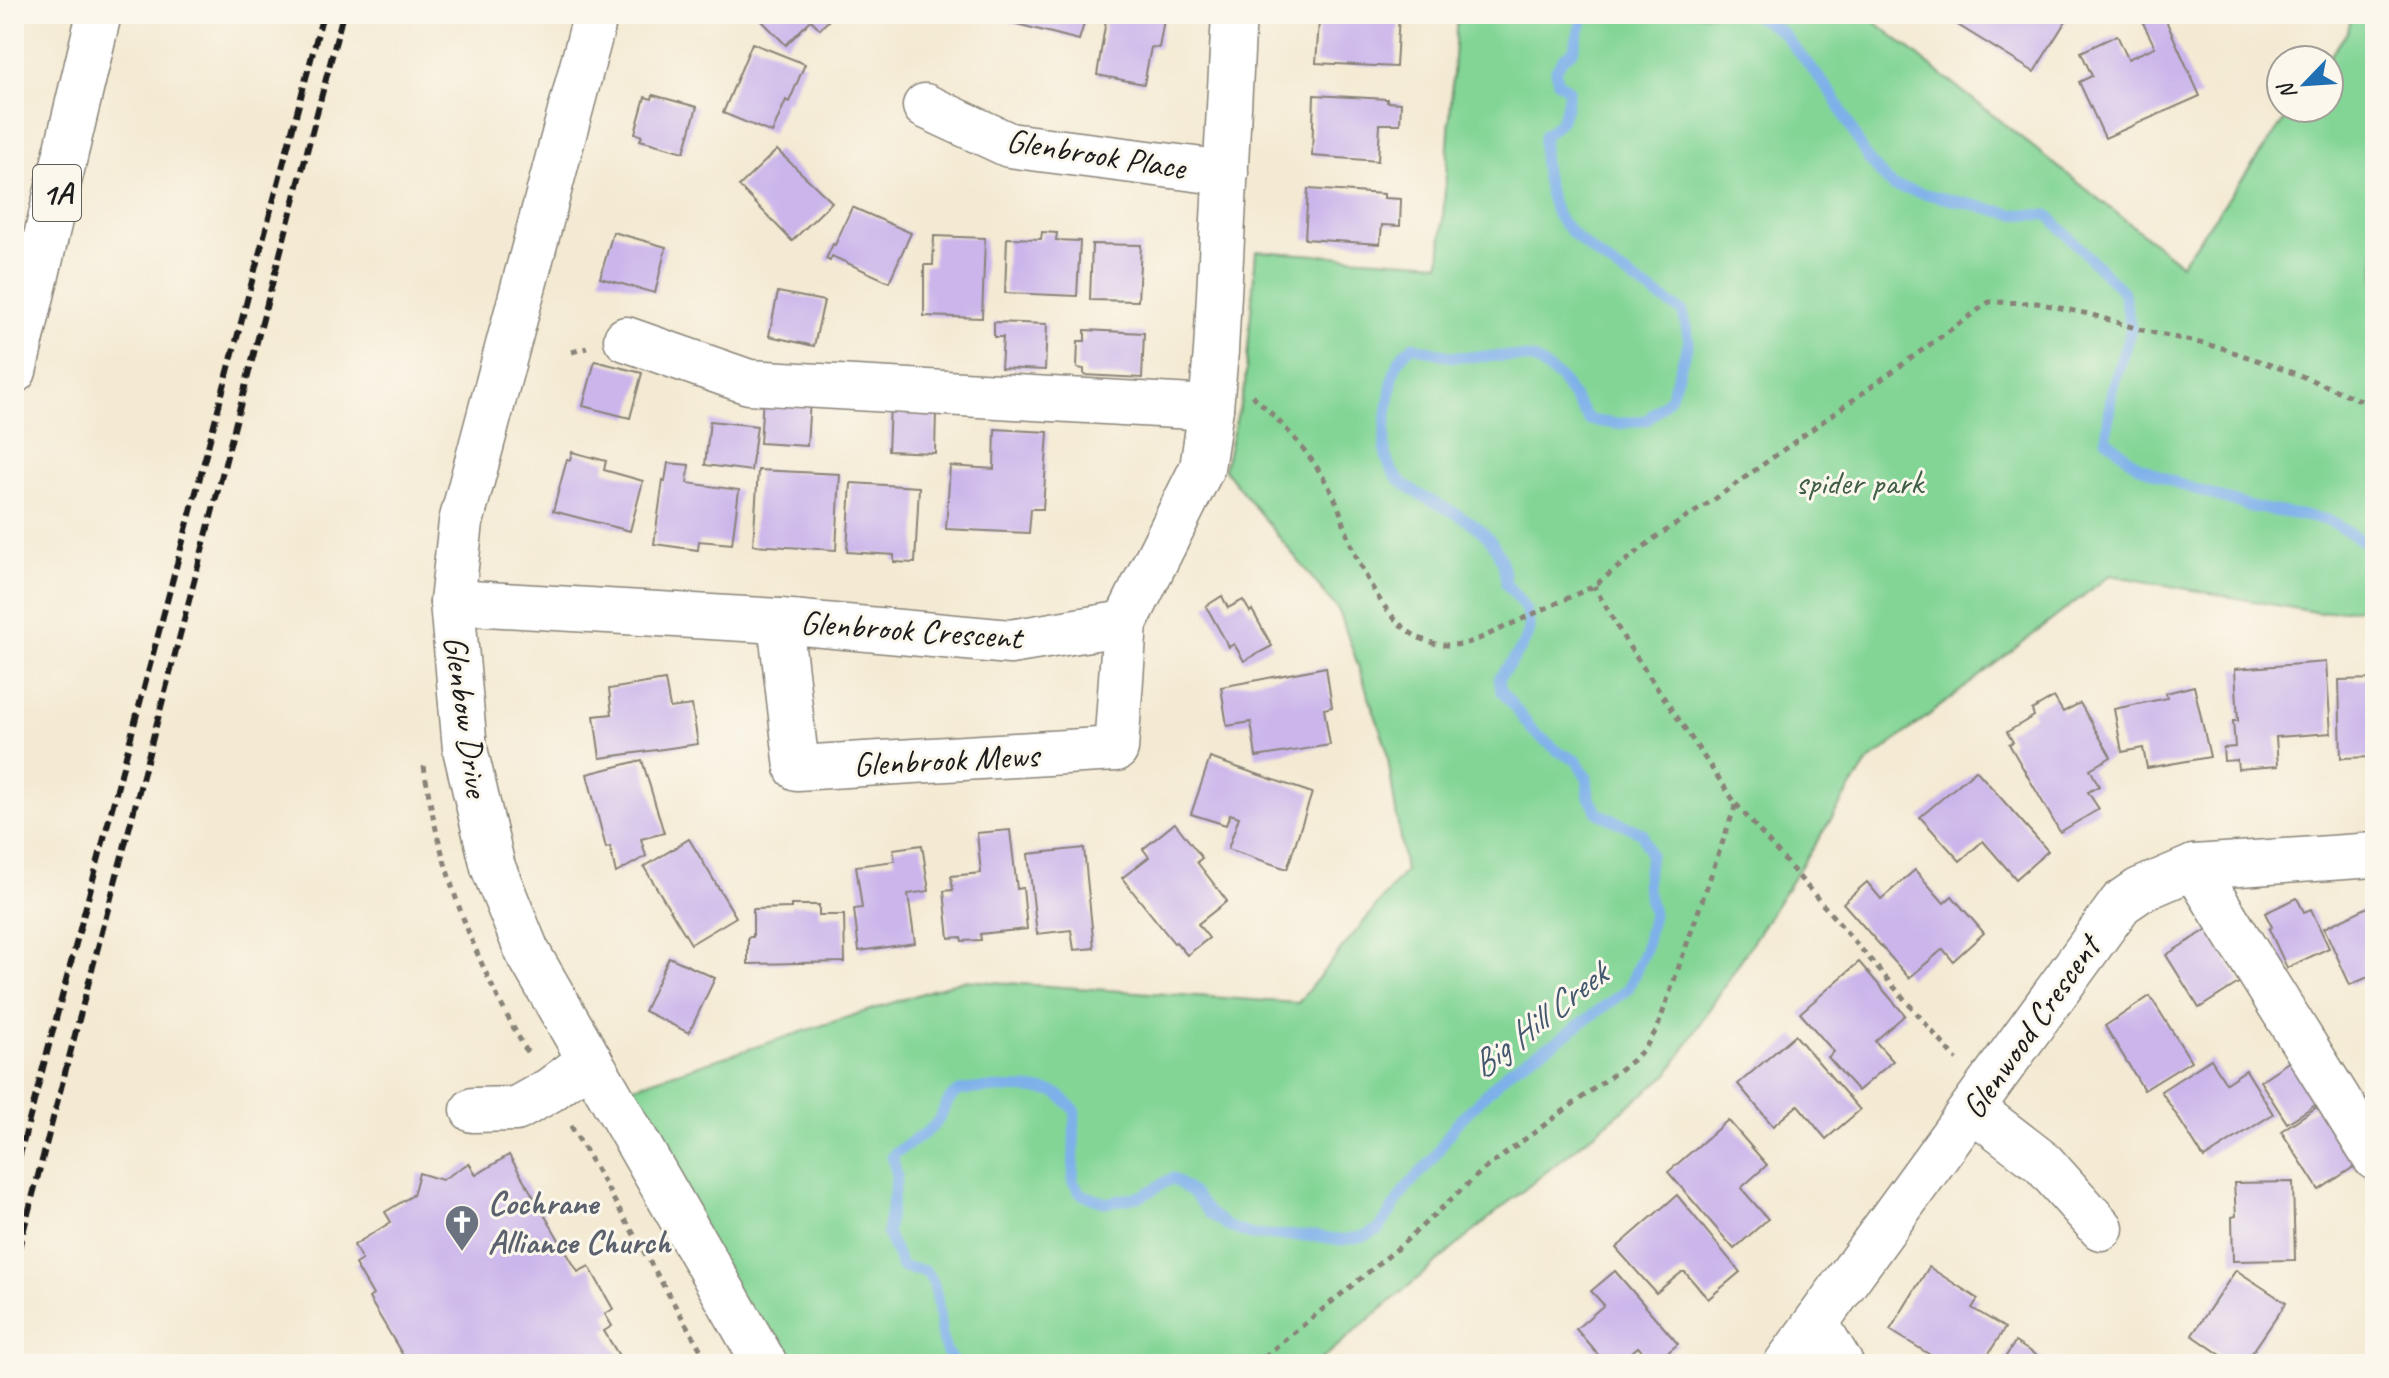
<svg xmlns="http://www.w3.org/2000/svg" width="2389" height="1378" viewBox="0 0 2389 1378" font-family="Caveat,sans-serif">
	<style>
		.green { fill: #83d596; stroke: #507859; stroke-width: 2 }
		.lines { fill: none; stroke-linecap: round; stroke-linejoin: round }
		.stream { stroke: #7eb0ea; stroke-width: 11 }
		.building { fill: #cbb5eb }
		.minor-casing { stroke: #888378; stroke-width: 47 }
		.major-casing { stroke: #888378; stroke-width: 47 }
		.path { stroke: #888378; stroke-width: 5; stroke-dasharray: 6 6; stroke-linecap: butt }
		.minor { stroke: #fff; stroke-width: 44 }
		.major { stroke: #fff; stroke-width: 44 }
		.rail { stroke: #1c1c1c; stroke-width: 6; stroke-dasharray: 12 6; stroke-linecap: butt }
		.labels { text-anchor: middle; stroke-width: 6; stroke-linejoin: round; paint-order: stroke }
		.shield { fill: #fbf7ec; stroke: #5f5e5a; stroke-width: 2 }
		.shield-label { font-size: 32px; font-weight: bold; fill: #1c1c1c }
		.street-label { font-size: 34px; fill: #1c1c1c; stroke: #fbf7ec }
		.park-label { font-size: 34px; fill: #405d47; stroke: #fbf7ec }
		.worship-label { font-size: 34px; font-weight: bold; fill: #5b616d; stroke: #fbf7ec; text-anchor: start }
		.water-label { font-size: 36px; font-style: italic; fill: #43576e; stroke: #fbf7ec }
	</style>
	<rect width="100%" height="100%" fill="#fbf7ec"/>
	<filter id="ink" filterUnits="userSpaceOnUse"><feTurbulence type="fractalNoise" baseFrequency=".0125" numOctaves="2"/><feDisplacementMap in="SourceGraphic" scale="16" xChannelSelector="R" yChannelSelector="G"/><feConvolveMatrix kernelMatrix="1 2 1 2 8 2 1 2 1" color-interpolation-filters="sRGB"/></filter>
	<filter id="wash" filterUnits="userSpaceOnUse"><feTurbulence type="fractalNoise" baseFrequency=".006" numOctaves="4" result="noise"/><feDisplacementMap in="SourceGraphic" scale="32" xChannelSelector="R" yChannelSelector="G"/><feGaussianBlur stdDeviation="1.8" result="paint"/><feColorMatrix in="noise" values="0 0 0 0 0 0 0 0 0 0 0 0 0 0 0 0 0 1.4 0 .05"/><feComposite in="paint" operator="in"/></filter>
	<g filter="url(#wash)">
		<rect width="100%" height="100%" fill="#f4ead3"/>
		<!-- green -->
		<polygon class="green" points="1457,14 1865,14 2181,264 2293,108 2329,108 2329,60 2327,60 2348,31 2352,14 2375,14 2375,606 2320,613 2110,575 1867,763 1668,1074 1505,1205 1316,1364 765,1364 609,1094 963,980 1298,1003 1405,871 1386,746 1339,611 1224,469 1245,384 1256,251 1440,263"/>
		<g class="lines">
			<!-- stream -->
			<g class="stream">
				<polyline points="1753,14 1782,32 1833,95 1867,158 1892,186 2012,214 2048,215 2124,293 2131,329 2112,389 2106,439 2138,466 2179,484 2251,507 2328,520 2367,544 2375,535"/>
				<path d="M955,1364C935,1342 943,1315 935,1289C934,1282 929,1276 926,1271L902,1267L887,1233L897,1175L892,1156C905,1144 925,1137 936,1123C944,1113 946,1099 957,1092C965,1086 1047,1088 1056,1093C1063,1097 1069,1105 1075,1110L1073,1182L1081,1194L1106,1203L1142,1196L1172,1178L1194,1194L1209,1213L1229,1227L1252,1235L1316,1236L1342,1240L1365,1236L1379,1229L1407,1187L1433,1159L1455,1125L1511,1069L1557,1041L1628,989L1645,950L1653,914L1646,885L1650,855L1642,833L1598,813L1589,797L1587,778L1577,761L1558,751L1533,731L1501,690L1499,678C1529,639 1545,625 1506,584C1502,501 1398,512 1386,456C1382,439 1388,410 1390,394C1393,375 1396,356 1413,346L1452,357L1506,356L1534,359L1560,378L1589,420L1617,424L1647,420L1670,398L1689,341L1683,312C1643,285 1595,260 1563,223C1549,208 1539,154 1545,134C1564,124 1566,111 1569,90L1558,82L1556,70L1563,58L1573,51L1584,14"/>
			</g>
		</g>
		<g id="blocks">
			<!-- building -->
			<g class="building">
				<polygon points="755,14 835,14 820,29 811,20 786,45"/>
				<polygon points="1011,14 1087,14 1079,40 1009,22"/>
				<polygon points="1107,14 1165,14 1159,48 1151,47 1144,84 1097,75"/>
				<polygon points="1343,14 1399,14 1396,67 1316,63 1319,22 1342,23"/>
				<polygon points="1940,14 2058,14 2067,19 2034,72"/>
				<polygon points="2163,14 2200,96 2105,138 2079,82 2092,76 2081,52 2117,35 2128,59 2155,47 2143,23"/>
				<polygon points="752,43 805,64 789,102 786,100 772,133 723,113"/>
				<polygon points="653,95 697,107 684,152 640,140 642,136 635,133 645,97 652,99"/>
				<polygon points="1314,95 1387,99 1387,102 1401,103 1400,124 1380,124 1378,161 1312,156"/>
				<polygon points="777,150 832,202 792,241 739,186"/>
				<polygon points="1308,189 1384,194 1384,198 1401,199 1400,226 1382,225 1380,244 1305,239"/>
				<polygon points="852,207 911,233 889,282 832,256 830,261 826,259 833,244 835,245"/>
				<polygon points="613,232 666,247 655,293 600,278"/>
				<polygon points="1042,232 1057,233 1056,240 1080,241 1077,296 1005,293 1007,238 1041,239"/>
				<polygon points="934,236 985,238 982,318 924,316 924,265 933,265"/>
				<polygon points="1092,244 1141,245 1138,301 1090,300"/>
				<polygon points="778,292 824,301 814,346 769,336"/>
				<polygon points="994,322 1047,324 1045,370 1001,368 1003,337 994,337"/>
				<polygon points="1085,330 1144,333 1142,378 1084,375 1084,369 1077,368 1078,341 1085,341"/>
				<polygon points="595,361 642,373 630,418 583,406"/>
				<polygon points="763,397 810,400 807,446 760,443"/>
				<polygon points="890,405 936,408 935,453 888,451"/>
				<polygon points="710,421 757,426 751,471 705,465"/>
				<polygon points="995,429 1048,432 1043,509 1031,509 1029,533 946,529 950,466 994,469"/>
				<polygon points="572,452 606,461 604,470 643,481 630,531 553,511 567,459 570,460"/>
				<polygon points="668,463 689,465 687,483 739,490 732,544 699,541 698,550 654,544 663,480 665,481"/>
				<polygon points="758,470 840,474 836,550 753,545"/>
				<polygon points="851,483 919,487 915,563 894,562 894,555 847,552"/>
				<polygon points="1222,596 1228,608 1243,600 1250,612 1252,610 1272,646 1244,661 1234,644 1229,647 1206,606"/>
				<polygon points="2326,662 2331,733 2276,737 2278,766 2238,769 2237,760 2224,761 2223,748 2235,747 2233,721 2238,721 2235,669"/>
				<polygon points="1326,667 1332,707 1324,709 1330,745 1256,757 1251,722 1227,726 1221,687"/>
				<polygon points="2375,679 2375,757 2341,758 2339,680"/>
				<polygon points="665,680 670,708 692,705 698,744 600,758 594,716 612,714 609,689"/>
				<polygon points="2194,686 2210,757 2147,768 2143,748 2122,752 2114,709 2167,698 2166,693"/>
				<polygon points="2054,697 2063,712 2080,703 2111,757 2090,769 2099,786 2088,792 2099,809 2060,832 2009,744 2013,742 2007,732 2034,716 2032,710"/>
				<polygon points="1210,758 1312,793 1287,869 1228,849 1239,817 1230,814 1226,825 1191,814"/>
				<polygon points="642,760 664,833 641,839 646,856 616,873 610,847 606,848 587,774"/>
				<polygon points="1976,770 2048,851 2016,879 1983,841 1960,861 1920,817"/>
				<polygon points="1175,823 1202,858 1197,862 1227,901 1198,924 1209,938 1187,955 1176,942 1174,943 1122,878 1149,857 1143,849"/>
				<polygon points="1010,830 1017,889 1023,888 1027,929 980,934 981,940 962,941 961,937 949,938 944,891 953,890 951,876 981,873 977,833"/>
				<polygon points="689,839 736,917 691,944 644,867"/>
				<polygon points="922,845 929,891 908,894 915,943 859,951 854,909 862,908 856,866 895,861 893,849"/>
				<polygon points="1084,848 1094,948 1074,950 1071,930 1037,934 1028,854"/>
				<polygon points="1915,870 1944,903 1952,896 1984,933 1953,961 1943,949 1909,978 1843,903 1867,882 1881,899"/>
				<polygon points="2297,898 2304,912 2311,909 2329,948 2287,968 2269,929 2272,927 2265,913"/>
				<polygon points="791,905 819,905 819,915 844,915 845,962 748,964 748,937 753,937 753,909 791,908"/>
				<polygon points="2370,906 2375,916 2375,974 2350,985 2324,928"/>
				<polygon points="2208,929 2240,982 2199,1008 2166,955"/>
				<polygon points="669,957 715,978 689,1033 644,1011"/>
				<polygon points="1859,962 1905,1015 1875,1041 1893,1061 1858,1091 1828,1057 1834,1052 1800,1013"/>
				<polygon points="2150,996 2191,1061 2144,1090 2105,1026"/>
				<polygon points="1795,1035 1860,1110 1826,1139 1798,1105 1773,1126 1738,1084"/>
				<polygon points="2211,1059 2226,1083 2246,1070 2273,1114 2204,1158 2161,1091"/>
				<polygon points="2293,1059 2320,1102 2287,1123 2260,1081"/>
				<polygon points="2320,1105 2358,1164 2319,1190 2281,1131"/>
				<polygon points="1728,1120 1767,1165 1741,1188 1768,1219 1734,1249 1668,1172"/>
				<polygon points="509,1155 578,1272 589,1266 613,1309 605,1314 612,1326 604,1331 624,1364 408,1364 369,1298 373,1295 355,1264 362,1260 354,1245 391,1222 385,1212 413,1195 419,1173 442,1180 469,1163 476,1175"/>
				<polygon points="2293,1182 2295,1260 2233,1261 2232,1217 2236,1216 2234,1183"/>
				<polygon points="1677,1195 1740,1272 1708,1299 1685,1272 1682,1272 1656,1293 1616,1248"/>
				<polygon points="1929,1267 1978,1299 1972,1308 2005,1328 1982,1364 1945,1364 1890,1330"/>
				<polygon points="2236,1270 2286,1303 2250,1356 2256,1360 2253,1364 2234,1364 2192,1335"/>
				<polygon points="1615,1271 1678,1344 1654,1364 1638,1347 1618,1364 1606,1364 1576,1329 1604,1305 1591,1291"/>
				<polygon points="2015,1342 2050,1364 2001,1364"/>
			</g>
		</g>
	</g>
	<g filter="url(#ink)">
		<use href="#blocks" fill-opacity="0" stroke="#888378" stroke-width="2"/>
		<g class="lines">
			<!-- minor casing -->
			<g class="minor-casing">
				<g id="minor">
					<polyline points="596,14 461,522 452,602 465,749 493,867 527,951 765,1364"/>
					<polyline points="925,106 1009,145 1226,173"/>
					<polyline points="626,339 749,382 1211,408"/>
					<polyline points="452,602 780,621 1010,642 1125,623 1202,468 1211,408 1216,351 1234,14"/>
					<polyline points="780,621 797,768 1116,749 1125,623"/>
					<polyline points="2194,867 2375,1158"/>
					<polyline points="1973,1109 2043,1163 2101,1228"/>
					<polyline points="473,1110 516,1109 550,1090 590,1060"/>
					<polyline points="1816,1323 1841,1364"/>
					<polyline points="1786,1364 2121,903 2140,890 2194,867 2375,855"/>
				</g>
			</g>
			<!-- major casing -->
			<g class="major-casing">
				<polyline id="major" points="14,371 99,14"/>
			</g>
			<!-- path -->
			<g class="path">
				<polyline points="572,352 587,348"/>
				<path d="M1252,395C1284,425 1313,455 1333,495C1343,515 1347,538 1357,558C1381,608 1412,660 1474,641L1594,586L1656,537L1715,499L1989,302L2037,303L2089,314L2142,330L2222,348L2299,375L2375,406"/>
				<path d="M424,766C439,870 476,965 529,1055"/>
				<polyline points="1736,804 1957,1060"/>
				<polyline points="571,1126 709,1364"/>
				<polyline points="1255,1364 1397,1249 1483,1170 1633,1060 1645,1048 1657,1029 1736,804 1626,642 1594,586"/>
			</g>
			<!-- minor -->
			<use href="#minor" class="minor"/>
			<!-- major -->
			<use href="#major" class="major"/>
			<!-- rail -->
			<g class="rail">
				<polyline points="14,1177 323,14"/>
				<polyline points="14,1267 343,14"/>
			</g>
		</g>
	</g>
	<!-- icons -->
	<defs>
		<g id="church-pin" transform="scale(1.8)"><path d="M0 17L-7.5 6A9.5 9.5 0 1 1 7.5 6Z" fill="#6b7280" stroke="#fbf7ec"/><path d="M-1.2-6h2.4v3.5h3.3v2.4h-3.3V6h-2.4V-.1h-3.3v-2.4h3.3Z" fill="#fff"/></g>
	</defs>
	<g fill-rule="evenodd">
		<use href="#church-pin" x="462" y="1222"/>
	</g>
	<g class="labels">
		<!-- shield labels -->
		<rect class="shield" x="33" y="165" width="48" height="56" rx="6"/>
		<g class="shield-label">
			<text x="57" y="204">1A</text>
		</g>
		<!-- street labels -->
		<g class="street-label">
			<text transform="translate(1096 153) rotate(9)" y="12">Glenbrook Place</text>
			<text transform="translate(911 629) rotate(4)" y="12">Glenbrook Crescent</text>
			<text transform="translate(467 716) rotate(82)" y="12">Glenbow Drive</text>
			<text transform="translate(946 759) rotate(-3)" y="12">Glenbrook Mews</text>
			<text transform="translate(2030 1027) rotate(-55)" y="12">Glenwood Crescent</text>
		</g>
		<!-- park labels -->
		<g class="park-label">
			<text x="1859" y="494">spider park</text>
		</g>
		<!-- worship labels -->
		<g class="worship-label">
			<text x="488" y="1214">Cochrane<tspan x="488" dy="39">Alliance Church</tspan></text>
		</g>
		<!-- water labels -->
		<g class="water-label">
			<text transform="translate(1538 1019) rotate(-38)" y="13">Big Hill Creek</text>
		</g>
	</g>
	<!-- margin -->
	<rect width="2389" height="1378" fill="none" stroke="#fbf7ec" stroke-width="48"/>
	<!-- north arrow -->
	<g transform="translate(2305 84) rotate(245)"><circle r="38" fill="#fbf7ec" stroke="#a29f99" stroke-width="2"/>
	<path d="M0-6L14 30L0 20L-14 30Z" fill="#1f6fb2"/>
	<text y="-12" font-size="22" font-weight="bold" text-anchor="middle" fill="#1c1c1c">N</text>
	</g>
</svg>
